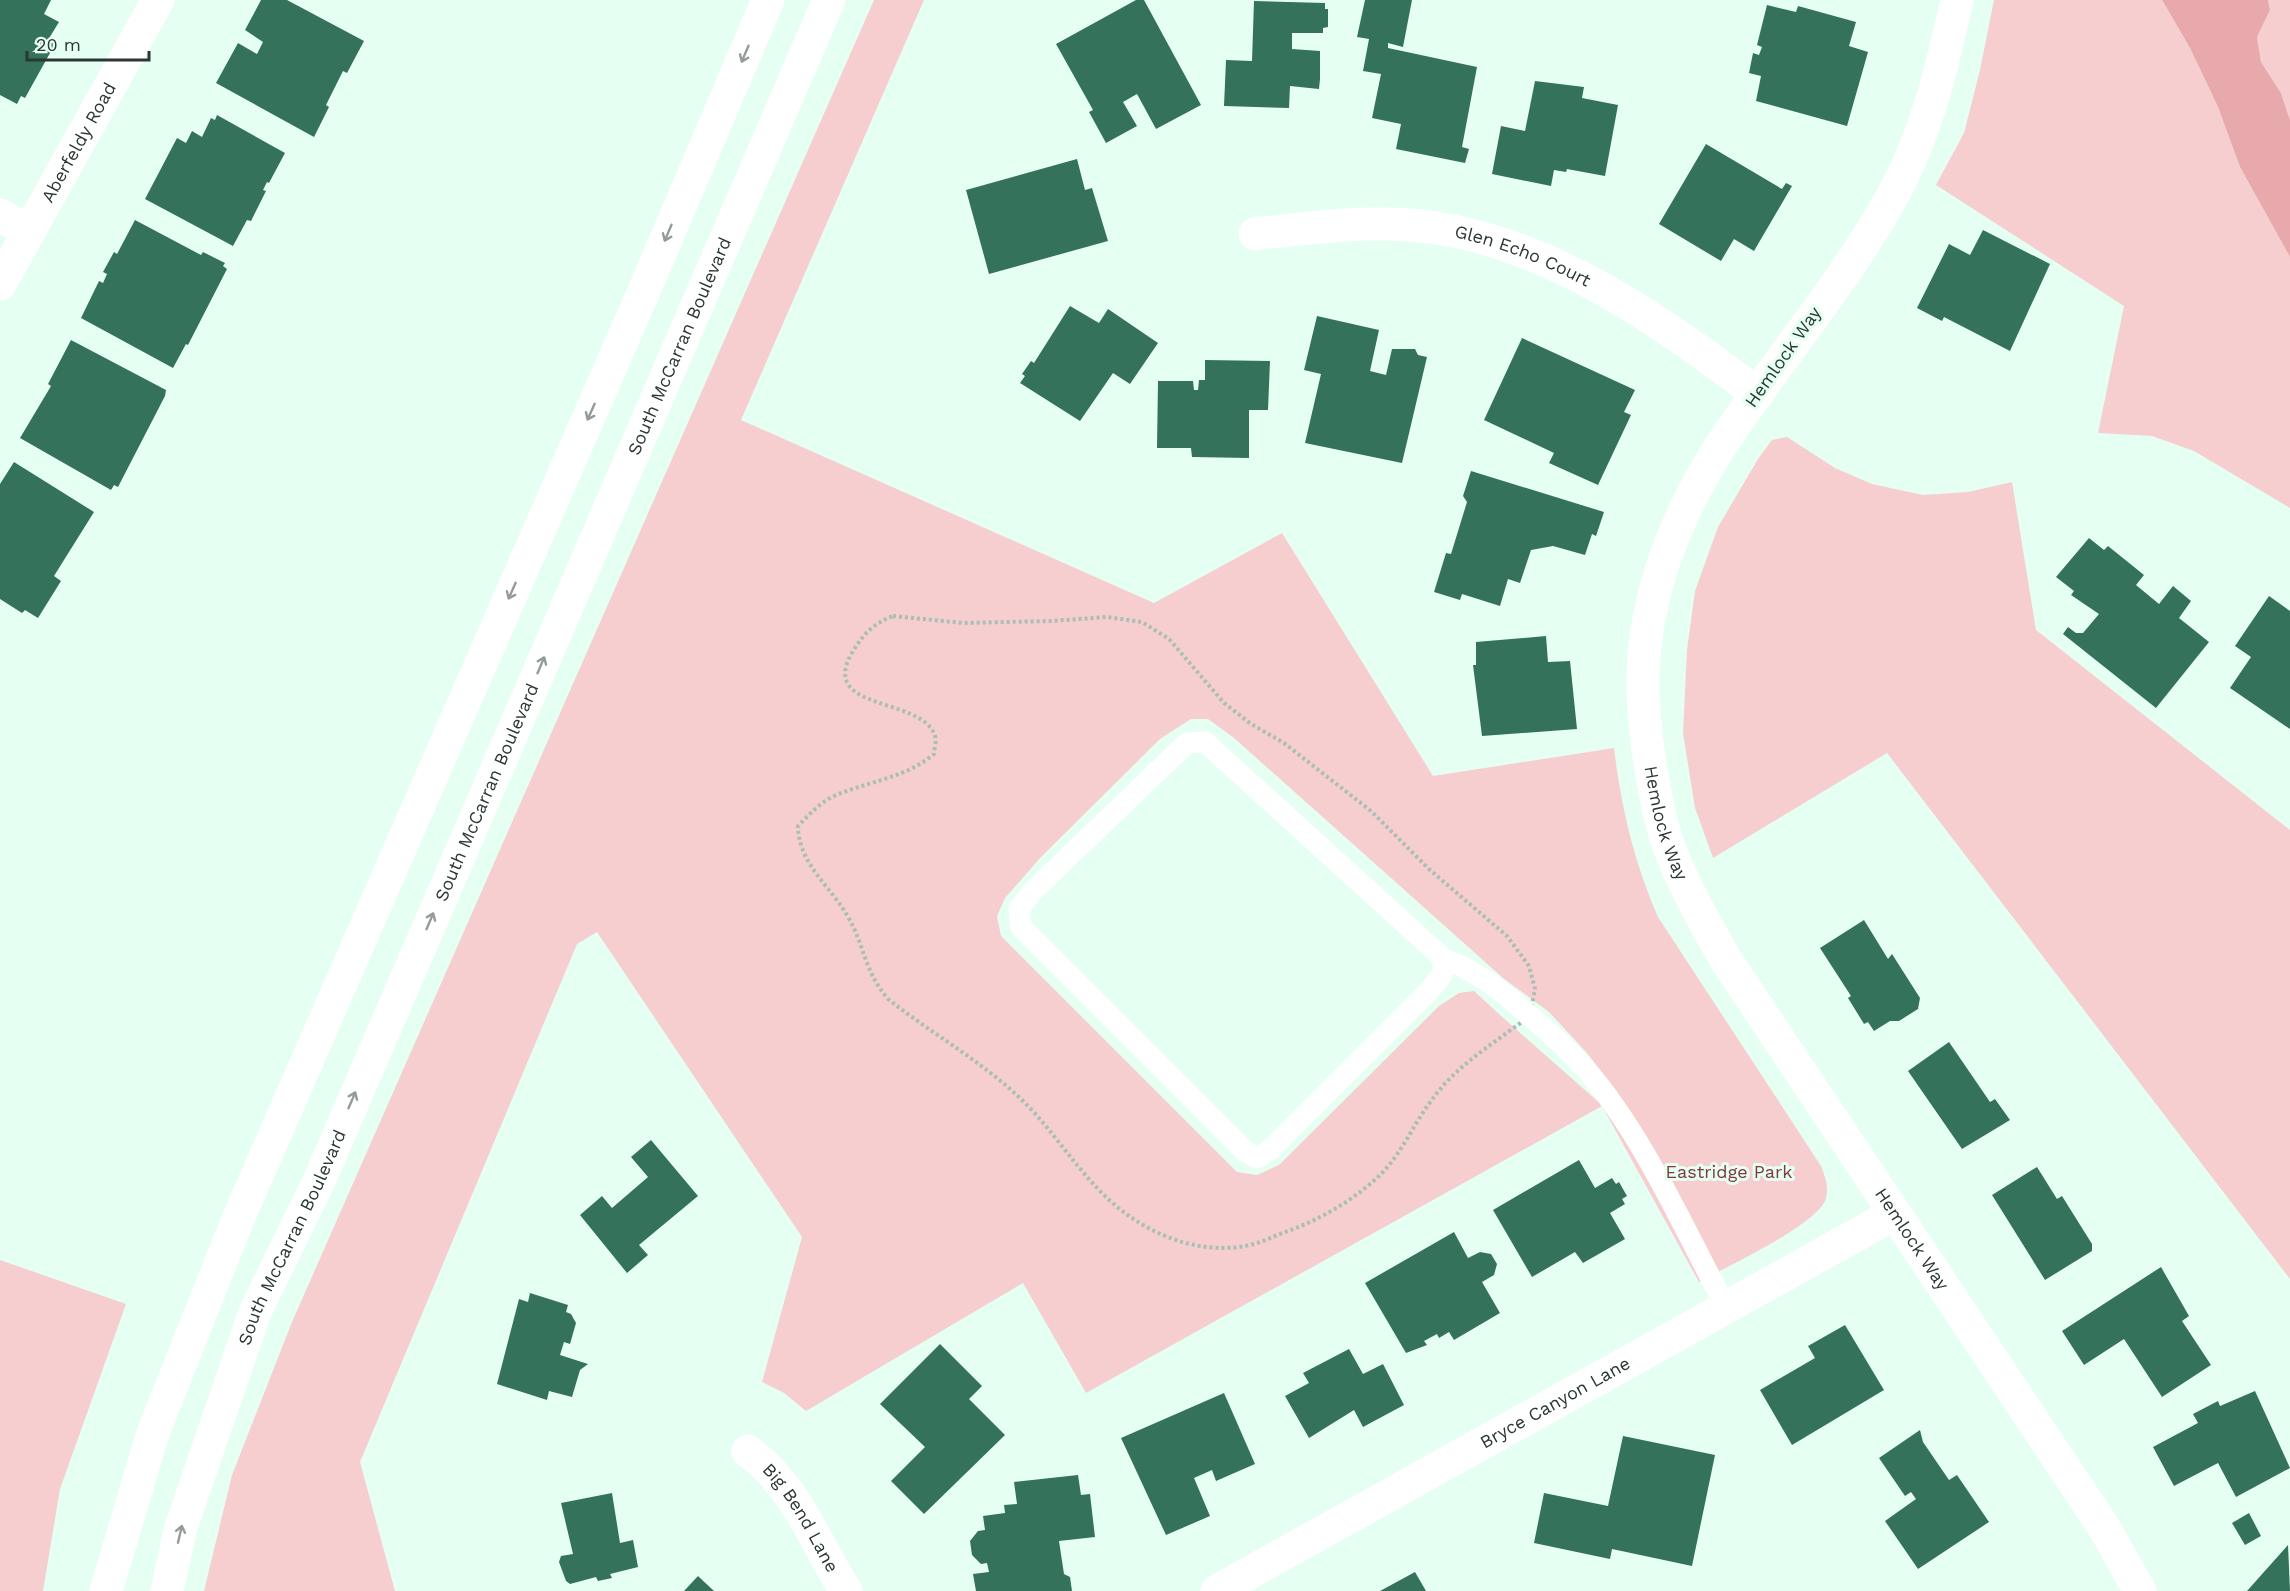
<svg xmlns="http://www.w3.org/2000/svg" width="2290" height="1591" viewBox="0 0 2290 1591" font-family="'Work Sans',sans-serif">
	<style>
		.green { fill: #f7cecf; fill-rule: evenodd }
		.forest { fill: #e7a9ab }
		.building { fill: #35725b }
		.lines { fill: none; stroke-linecap: round; stroke-linejoin: round }
		.path { stroke: #a9beb4; stroke-width: 4; stroke-dasharray: 3 3; stroke-linecap: butt }
		.lane { stroke: #fff; stroke-width: 21 }
		.street { stroke: #fff; stroke-width: 33 }
		.primary { stroke: #fff; stroke-width: 33 }
		.oneway { stroke: #959b98 }
		.labels { text-anchor: middle; stroke-width: 6; stroke-linejoin: round; paint-order: stroke }
		.street-label { font-size: 18px; fill: #2b3732; stroke: #e6fff3 }
		.park-label { font-size: 18px; fill: #82373e; stroke: #e6fff3 }
	</style>
	<rect width="100%" height="100%" fill="#e6fff3"/>
	<!-- green -->
	<g class="green">
		<path d="M874,0H924L741,420L1154,603L1282,533L1433,776L1614,748C1621,807 1634,862 1658,917L1821,1166C1825,1177 1829,1186 1826,1198C1820,1224 1725,1267 1699,1282L1602,1106L1086,1393L1023,1283L806,1411L784,1393L762,1382L802,1237L597,932L577,944L360,1462L395,1591H204L232,1475L292,1322ZM1191,719H1208L1234,738L1503,978L1549,1012L1587,1053L1618,1093L1602,1105L1500,1015L1474,991L1459,993L1439,1006L1279,1165L1257,1175L1237,1172L1001,936L997,916L1005,898L1041,857L1160,739Z"/>
		<polygon points="1994,0 2162,0 2190,48 2218,107 2240,167 2290,257 2290,508 2194,451 2152,436 2098,433 2124,306 1936,185 1964,133 1980,70"/>
		<polygon points="2268,0 2290,0 2290,120 2281,93 2261,62 2257,37 2270,10"/>
		<polygon points="1787,437 1835,468 1872,484 1923,495 1968,492 2012,482 2036,630 2290,830 2290,1279 1887,753 1713,858 1695,808 1683,733 1687,650 1695,591 1718,527 1758,459 1772,440"/>
		<polygon points="0,1260 126,1304 60,1489 43,1591 0,1591"/>
	</g>
	<!-- forest -->
	<polygon class="forest" points="2162,0 2268,0 2270,10 2257,37 2261,62 2281,93 2290,120 2290,257 2240,167 2218,107 2190,48"/>
	<!-- building -->
	<g class="building">
		<polygon points="0,0 51,0 44,14 59,22 48,40 55,44 25,98 21,96 17,104 0,95"/>
		<polygon points="261,0 287,0 364,41 347,73 343,71 326,105 329,107 314,137 216,83 238,43 257,54 263,42 245,30"/>
		<polygon points="1136,0 1144,0 1201,105 1156,129 1137,94 1123,102 1137,126 1106,143 1089,112 1093,110 1056,44"/>
		<polygon points="1365,0 1412,0 1403,47 1388,43 1388,48 1477,67 1462,147 1469,149 1465,163 1396,149 1401,124 1372,118 1381,74 1363,71 1369,39 1357,37"/>
		<polygon points="1254,1 1325,3 1325,9 1328,9 1328,27 1323,28 1323,33 1292,33 1292,49 1320,51 1320,79 1319,89 1290,86 1289,108 1224,106 1226,60 1252,61"/>
		<polygon points="1767,5 1796,12 1798,6 1856,22 1849,46 1868,52 1847,126 1756,101 1761,76 1749,73 1753,53 1759,55 1762,47 1757,45"/>
		<polygon points="1535,81 1584,87 1582,98 1618,105 1605,176 1567,169 1566,172 1554,170 1551,186 1492,174 1501,126 1525,131"/>
		<polygon points="217,115 285,153 269,183 267,182 263,190 266,191 251,221 247,220 233,246 145,199 177,138 186,143 192,131 202,137 211,118 215,120"/>
		<polygon points="1706,144 1782,189 1786,183 1792,186 1754,251 1734,239 1721,261 1659,224"/>
		<polygon points="1077,159 1085,190 1092,188 1108,241 989,274 966,190"/>
		<polygon points="135,220 201,255 203,252 225,263 223,266 227,269 188,345 186,344 173,368 81,318 99,281 103,283 107,274 103,272 114,252 117,254"/>
		<polygon points="1983,230 2050,264 2010,351 1944,317 1942,321 1917,308 1949,244 1970,255"/>
		<polygon points="1070,306 1099,323 1108,309 1158,343 1130,384 1113,373 1080,421 1020,383 1025,376 1022,374 1031,361 1034,363"/>
		<polygon points="1317,316 1379,330 1370,371 1386,375 1392,349 1415,349 1418,355 1427,357 1402,463 1305,443 1321,374 1304,370"/>
		<polygon points="1522,338 1635,390 1624,412 1631,415 1598,485 1549,463 1554,453 1484,420"/>
		<polygon points="71,340 166,390 165,396 118,487 114,485 111,490 20,438 51,386 48,384"/>
		<polygon points="1205,360 1270,361 1268,410 1249,410 1249,458 1192,457 1191,448 1157,448 1158,381 1193,381 1194,390 1198,390 1199,380 1205,380"/>
		<polygon points="14,462 94,512 54,576 61,581 38,618 25,610 22,613 0,599 0,484"/>
		<polygon points="1471,471 1604,512 1596,536 1592,534 1585,555 1553,546 1531,550 1520,583 1508,579 1500,606 1462,594 1460,600 1434,592 1446,553 1451,554 1467,502 1463,496"/>
		<polygon points="2089,538 2104,550 2108,546 2144,575 2136,585 2159,604 2173,586 2191,601 2179,618 2209,642 2156,708 2063,634 2068,627 2076,633 2083,633 2099,614 2071,595 2074,591 2056,577"/>
		<polygon points="2269,596 2290,611 2290,729 2230,688 2251,657 2235,646"/>
		<polygon points="1546,636 1548,662 1570,661 1577,729 1482,736 1473,665 1476,665 1476,642"/>
		<polygon points="1864,920 1888,959 1892,954 1920,998 1918,1009 1899,1021 1890,1021 1874,1031 1868,1022 1864,1024 1848,998 1851,996 1820,948"/>
		<polygon points="1949,1042 1990,1102 1995,1099 2010,1120 1962,1149 1908,1071"/>
		<polygon points="651,1140 698,1196 639,1245 648,1255 627,1273 580,1215 602,1196 612,1208 648,1177 631,1157"/>
		<polygon points="1579,1160 1595,1188 1612,1178 1616,1184 1619,1182 1627,1196 1622,1199 1625,1204 1610,1213 1625,1239 1583,1263 1575,1252 1532,1277 1493,1210"/>
		<polygon points="2037,1167 2057,1199 2062,1196 2092,1244 2092,1251 2045,1280 1992,1195"/>
		<polygon points="1454,1232 1468,1258 1480,1252 1491,1254 1497,1264 1494,1275 1482,1282 1500,1313 1454,1340 1449,1332 1439,1338 1437,1334 1424,1341 1427,1345 1406,1353 1365,1283"/>
		<polygon points="2161,1267 2189,1316 2182,1321 2211,1365 2162,1397 2124,1339 2084,1365 2062,1331"/>
		<polygon points="530,1293 568,1305 566,1312 571,1314 576,1323 570,1344 564,1342 560,1355 588,1364 580,1370 572,1397 549,1391 547,1400 497,1384 519,1299 528,1302"/>
		<polygon points="1845,1325 1884,1390 1792,1445 1760,1390 1815,1358 1808,1346"/>
		<polygon points="940,1344 982,1386 969,1399 1005,1435 924,1514 891,1481 925,1447 880,1404"/>
		<polygon points="1349,1349 1363,1374 1383,1364 1404,1405 1363,1427 1354,1410 1309,1438 1285,1396 1309,1383 1303,1373"/>
		<polygon points="2255,1391 2290,1468 2236,1497 2218,1463 2174,1486 2153,1447 2198,1423 2193,1414 2218,1401 2220,1406"/>
		<polygon points="1224,1393 1255,1464 1216,1481 1212,1470 1194,1478 1210,1516 1166,1535 1121,1438"/>
		<polygon points="1920,1430 1923,1442 1949,1480 1957,1475 1989,1522 1918,1569 1885,1521 1916,1499 1911,1492 1905,1496 1879,1458"/>
		<polygon points="1623,1436 1715,1455 1692,1566 1612,1549 1610,1559 1534,1543 1544,1493 1608,1506"/>
		<polygon points="1078,1475 1081,1495 1090,1494 1095,1537 1059,1541 1064,1574 1070,1577 1072,1591 976,1591 973,1574 989,1572 987,1563 981,1564 972,1555 970,1541 978,1531 985,1530 983,1516 1005,1513 1004,1505 1017,1504 1014,1482"/>
		<polygon points="612,1493 620,1543 633,1540 638,1567 610,1574 612,1578 598,1581 596,1577 570,1584 566,1581 559,1562 561,1556 573,1554 561,1503"/>
		<polygon points="2249,1513 2261,1536 2245,1545 2232,1523"/>
		<polygon points="2288,1545 2290,1591 2247,1591"/>
		<polygon points="1415,1572 1426,1591 1380,1591"/>
		<polygon points="698,1576 714,1591 684,1591"/>
	</g>
	<g class="lines">
		<!-- path -->
		<path class="path" d="M893,616L963,623L1051,621L1107,617L1142,622L1169,639L1224,703L1251,724L1284,743L1371,811L1430,870L1507,936L1529,966L1535,989L1530,1016C1497,1041 1455,1066 1431,1101C1413,1125 1402,1153 1380,1175C1354,1200 1321,1219 1288,1231C1276,1235 1265,1241 1254,1244C1200,1258 1143,1233 1105,1196C1075,1167 1054,1132 1025,1103C985,1063 932,1034 888,999C863,969 865,946 848,917C830,885 799,865 798,826C809,815 819,803 834,796C868,781 904,779 934,754C934,749 937,741 935,736C922,695 812,713 855,648C865,632 875,623 893,616Z"/>
		<!-- lane -->
		<path class="lane" d="M1444,959L1442,975L1428,992L1270,1150L1257,1158L1246,1152L1021,927L1019,909L1031,893L1187,743L1205,742L1444,959C1475,970 1500,989 1524,1011C1546,1029 1568,1049 1587,1071C1642,1133 1686,1233 1726,1307"/>
		<!-- street -->
		<g class="street">
			<path id="s1" d="M1957,0C1943,62 1929,124 1900,182C1850,277 1777,360 1718,450C1676,516 1645,595 1643,674C1642,704 1646,734 1650,764C1655,793 1660,824 1671,852C1686,890 1706,925 1726,960L2105,1529L2140,1591"/>
			<polyline points="0,215 29,232"/>
			<path id="s2" d="M1255,234C1315,227 1376,219 1437,228C1558,247 1661,322 1758,394"/>
			<path id="s3" d="M0,284L158,0"/>
			<path id="s4" d="M748,1451C799,1490 813,1540 846,1591"/>
			<path id="s5" d="M1217,1591L1894,1214"/>
		</g>
		<!-- primary -->
		<g class="primary">
			<polyline points="106,1591 153,1433 238,1219 647,284 768,0"/>
			<path id="s6" d="M167,1591L181,1527L255,1312L319,1181L829,0"/>
		</g>
	</g>
	<!-- one-way arrows -->
	<defs><path id="oneway-shaft" d="M-6 0H5M1.5-3L5.5 0L1.5 3" fill="none" stroke-width="1.6" stroke-linecap="round" stroke-linejoin="round" transform="scale(1.5)"/></defs>
	<g class="oneway">
		<use href="#oneway-shaft" transform="translate(745 54) rotate(113)"/>
		<use href="#oneway-shaft" transform="translate(668 233) rotate(113)"/>
		<use href="#oneway-shaft" transform="translate(591 412) rotate(114)"/>
		<use href="#oneway-shaft" transform="translate(512 591) rotate(114)"/>
		<use href="#oneway-shaft" transform="translate(541 665) rotate(-67)"/>
		<use href="#oneway-shaft" transform="translate(430 921) rotate(-67)"/>
		<use href="#oneway-shaft" transform="translate(352 1100) rotate(-67)"/>
		<use href="#oneway-shaft" transform="translate(180 1534) rotate(-77)"/>
	</g>
	<g class="labels">
		<!-- street labels -->
		<g class="street-label">
			<text dy="6" stroke="none"><textPath href="#s3" startOffset="162">Aberfeldy Road</textPath></text>
			<text dy="6" stroke="none"><textPath href="#s2" startOffset="273">Glen Echo Court</textPath></text>
			<text dy="6" stroke="none"><textPath href="#s6" startOffset="1348">South McCarran Boulevard</textPath></text>
			<text transform="translate(1783 357) rotate(-55)" y="6">Hemlock Way</text>
			<text dy="6" stroke="none"><textPath href="#s6" startOffset="862">South McCarran Boulevard</textPath></text>
			<text dy="6" stroke="none"><textPath href="#s1" startOffset="906">Hemlock Way</textPath></text>
			<text dy="6" stroke="none"><textPath href="#s6" startOffset="376">South McCarran Boulevard</textPath></text>
			<text dy="6" stroke="none"><textPath href="#s1" startOffset="1392">Hemlock Way</textPath></text>
			<text dy="6" stroke="none"><textPath href="#s5" startOffset="387">Bryce Canyon Lane</textPath></text>
			<text dy="6" stroke="none"><textPath href="#s4" startOffset="86">Big Bend Lane</textPath></text>
		</g>
		<!-- park labels -->
		<g class="park-label">
			<text x="1729" y="1178">Eastridge Park</text>
		</g>
	</g>
	<!-- scale -->
	<path d="M27 51v9h122v-9" fill="none" stroke="#2b3732" stroke-width="3"/>
	<text x="36" y="51" font-size="18" fill="#2b3732" stroke="#e6fff3" stroke-width="4.5" paint-order="stroke">20 m</text>
</svg>
